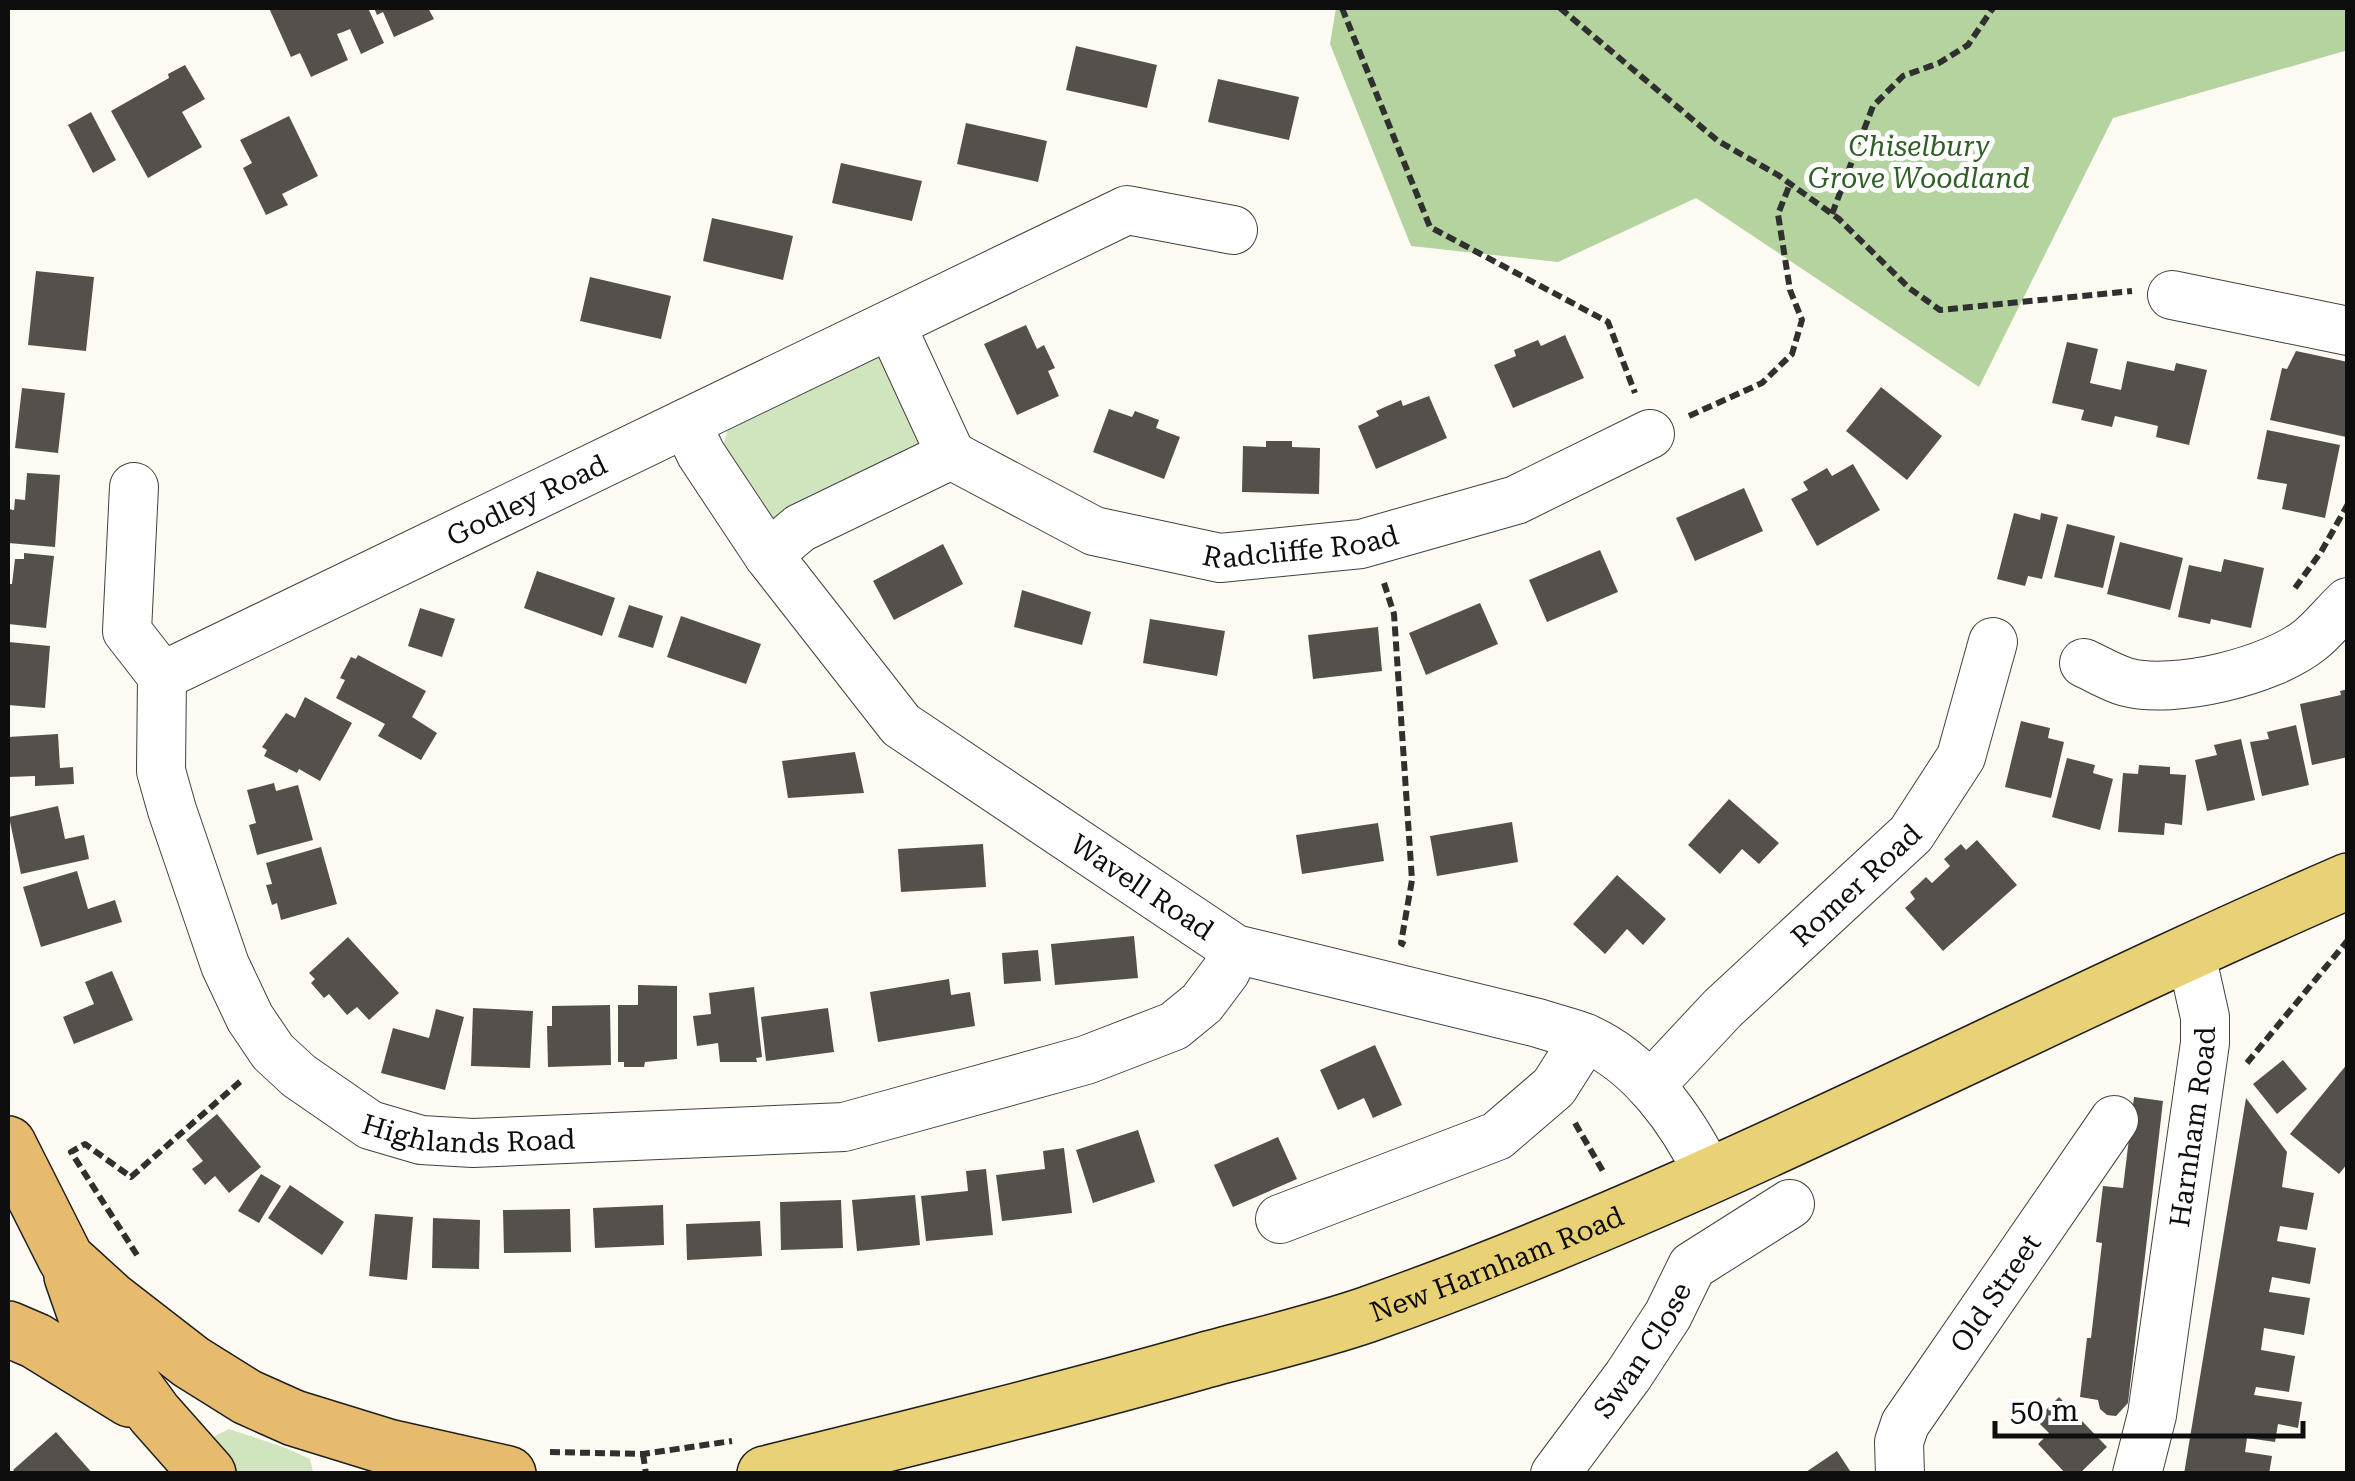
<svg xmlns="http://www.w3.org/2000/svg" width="2355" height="1481" viewBox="0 0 2355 1481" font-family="'Roboto Serif',serif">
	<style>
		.green { fill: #d0e4be }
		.forest { fill: #b4d39f }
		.building { fill: #55504c }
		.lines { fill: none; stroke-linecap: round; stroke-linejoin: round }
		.minor-casing { stroke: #414141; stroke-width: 50 }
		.primary-casing { stroke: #1f1f1f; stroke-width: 58 }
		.trunk-casing { stroke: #1f1f1f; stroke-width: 58 }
		.path { stroke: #303030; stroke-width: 6; stroke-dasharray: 10 5; stroke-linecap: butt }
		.minor { stroke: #fff; stroke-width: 48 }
		.primary { stroke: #e9d175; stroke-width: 55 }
		.trunk { stroke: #e6bb6e; stroke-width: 55 }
		.labels { text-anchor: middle; stroke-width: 10; stroke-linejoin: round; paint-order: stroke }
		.park-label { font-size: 28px; font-style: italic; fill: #2f5f25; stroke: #fff }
		.street-label { font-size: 28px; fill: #0e0e0e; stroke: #fff }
	</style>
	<rect width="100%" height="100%" fill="#fdfbf1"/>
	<!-- green -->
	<g class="green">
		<polygon points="880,352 928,428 921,449 777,523 764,519 723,446 729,425"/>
		<polygon points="229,1429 286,1448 310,1459 313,1472 232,1473 211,1438"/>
	</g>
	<!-- forest -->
	<polygon class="forest" points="1336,8 2347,8 2348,50 2113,118 1979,387 1696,198 1558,262 1411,246 1330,44"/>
	<!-- building -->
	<g class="building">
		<polygon points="269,8 368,8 384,43 361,54 350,29 343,32 337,34 348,60 311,77 300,53 291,57"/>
		<polygon points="374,8 428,8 434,19 394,37 383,12 377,15"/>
		<polygon points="1076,46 1157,65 1147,108 1066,90"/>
		<polygon points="185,65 205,99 182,112 202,147 148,178 111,111 169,78 168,74"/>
		<polygon points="1218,79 1299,97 1289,140 1208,122"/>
		<polygon points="91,112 116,160 93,173 68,125"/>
		<polygon points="289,116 318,176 282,194 288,205 266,215 243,168 252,163 240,140"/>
		<polygon points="966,123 1047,141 1038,182 957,164"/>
		<polygon points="841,163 922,181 912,221 832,203"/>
		<polygon points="712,218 793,236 783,280 703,261"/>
		<polygon points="36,271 94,277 86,351 28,345"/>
		<polygon points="590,277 671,296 661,339 580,321"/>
		<polygon points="1026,325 1037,349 1044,345 1055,368 1048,371 1059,396 1017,415 984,344"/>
		<polygon points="1565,335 1584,378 1513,408 1494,365 1516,356 1514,350 1538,340 1541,346"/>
		<polygon points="2067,342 2098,349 2090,383 2121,390 2127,361 2174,371 2176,363 2207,370 2189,445 2156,437 2158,426 2115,416 2112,427 2081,420 2084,410 2052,403"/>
		<polygon points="2296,351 2348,362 2346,437 2270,420 2282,368 2287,369"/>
		<polygon points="1881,387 1942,436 1907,480 1846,431"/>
		<polygon points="22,388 65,393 58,453 15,448"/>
		<polygon points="1429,396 1447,438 1376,469 1358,426 1379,416 1376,411 1401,400 1403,406"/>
		<polygon points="1109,409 1132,417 1135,411 1159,420 1156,428 1180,437 1164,479 1093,452"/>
		<polygon points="2267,430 2340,445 2325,518 2282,509 2287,484 2257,479"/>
		<polygon points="1266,441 1292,441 1292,447 1320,448 1319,494 1242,492 1243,446 1266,447"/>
		<polygon points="1853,464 1880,510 1817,546 1791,499 1808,490 1803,482 1827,468 1832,476"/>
		<polygon points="27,473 60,475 55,547 8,543 8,509 14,510 15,499 25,500"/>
		<polygon points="1744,488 1763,531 1695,561 1676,518"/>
		<polygon points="2014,513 2040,520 2041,513 2058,517 2042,579 2028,576 2025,586 1997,579"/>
		<polygon points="2067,524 2115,536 2103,588 2054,577"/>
		<polygon points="2120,542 2183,558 2170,610 2107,594"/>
		<polygon points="943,544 963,584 894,620 873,581"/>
		<polygon points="1600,550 1618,592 1547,622 1529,580"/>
		<polygon points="24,553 54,556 46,628 8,624 8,584 12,584 15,559 24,559"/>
		<polygon points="2224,559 2264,568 2251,628 2211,619 2210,624 2178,617 2189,565 2221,572"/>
		<polygon points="537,571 615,598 602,636 524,608"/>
		<polygon points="1022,590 1091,612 1082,645 1014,627"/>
		<polygon points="1480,603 1498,644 1426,675 1409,633"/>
		<polygon points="629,605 663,616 653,648 618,637"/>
		<polygon points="420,608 455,619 442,657 408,646"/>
		<polygon points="681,616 761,644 746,684 667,657"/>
		<polygon points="1150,619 1225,631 1217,676 1143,663"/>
		<polygon points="1378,627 1382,671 1313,679 1308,635"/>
		<polygon points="9,642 50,646 45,708 8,705"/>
		<polygon points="358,655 426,691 412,717 437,733 421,760 378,736 385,724 336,698 345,680 340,678 351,657 356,659"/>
		<polygon points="2348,689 2348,757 2312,765 2300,704 2341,695 2340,691"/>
		<polygon points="305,697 352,723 320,781 299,769 297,773 264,756 267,750 262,747 286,713 295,718"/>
		<polygon points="2021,721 2050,728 2048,738 2064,742 2051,798 2005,787"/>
		<polygon points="2296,725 2309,785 2262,796 2250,742 2269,739 2267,732"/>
		<polygon points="58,734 60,768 73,767 74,784 35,786 35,776 8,777 8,737"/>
		<polygon points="2241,739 2255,800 2207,811 2195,760 2217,755 2214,745"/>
		<polygon points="855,752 864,793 788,798 782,761"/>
		<polygon points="2067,758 2095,765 2093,773 2113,779 2100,830 2052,817"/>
		<polygon points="2139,765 2170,767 2170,774 2186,775 2182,825 2165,823 2164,835 2118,832 2123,773 2138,774"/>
		<polygon points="274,783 276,791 298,785 313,840 257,855 249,825 256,823 247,790"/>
		<polygon points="1729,799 1779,843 1759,864 1742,849 1720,874 1688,845"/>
		<polygon points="58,806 65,839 84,835 89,859 21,874 9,817"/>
		<polygon points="1512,822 1518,862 1437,876 1430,836"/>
		<polygon points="1378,823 1384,861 1302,874 1296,835"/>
		<polygon points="1977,840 2017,885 1943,951 1905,908 1915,899 1910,892 1926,877 1932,883 1950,866 1944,859 1961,844 1966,850"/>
		<polygon points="983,844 986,887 901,892 898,849"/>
		<polygon points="321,847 337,904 281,920 277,903 272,905 266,885 272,884 266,863"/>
		<polygon points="77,871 88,909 115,900 122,922 41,947 23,887"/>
		<polygon points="1617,875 1666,919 1643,945 1627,929 1605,954 1573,924"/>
		<polygon points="1134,936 1138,978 1055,985 1051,944"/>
		<polygon points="348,937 399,993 369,1020 357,1007 347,1015 329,994 324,998 311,983 315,979 309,973"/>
		<polygon points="1038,950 1041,981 1004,984 1002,953"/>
		<polygon points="112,971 133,1020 74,1044 63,1017 94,1004 85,982"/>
		<polygon points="949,979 951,995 970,992 975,1026 878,1042 870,992"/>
		<polygon points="638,985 677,986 677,1059 645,1062 644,1067 624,1067 624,1062 618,1062 618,1005 638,1005"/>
		<polygon points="754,987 762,1057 756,1058 757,1062 720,1062 718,1043 697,1046 693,1016 711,1014 709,993"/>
		<polygon points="610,1005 611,1065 548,1067 547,1026 552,1026 552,1006"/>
		<polygon points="473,1008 533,1011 530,1068 471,1066"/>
		<polygon points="828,1008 834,1052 766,1061 761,1017"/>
		<polygon points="436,1009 464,1017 445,1090 381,1073 393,1028 429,1038"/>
		<polygon points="1375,1045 1402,1105 1373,1118 1364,1098 1338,1110 1320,1070"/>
		<polygon points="2283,1060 2307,1089 2277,1114 2253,1084"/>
		<polygon points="2348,1063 2348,1163 2339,1174 2290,1134"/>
		<polygon points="2134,1097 2163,1101 2128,1403 2116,1416 2107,1415 2100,1409 2098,1400 2080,1397 2087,1338 2091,1338 2102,1243 2096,1242 2103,1186 2123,1188"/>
		<polygon points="2246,1098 2287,1152 2282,1187 2314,1193 2307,1230 2280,1226 2277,1241 2316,1248 2310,1284 2272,1277 2269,1292 2310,1298 2304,1335 2264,1328 2261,1350 2295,1356 2289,1392 2256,1387 2254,1395 2302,1402 2298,1428 2278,1424 2275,1442 2247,1438 2245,1452 2272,1456 2269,1474 2184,1474"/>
		<polygon points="217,1114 261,1167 229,1193 215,1176 205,1185 192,1169 203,1161 186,1140"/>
		<polygon points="1138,1130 1155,1182 1093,1203 1076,1150"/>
		<polygon points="1278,1137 1297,1179 1233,1207 1214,1165"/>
		<polygon points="1064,1148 1072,1213 1002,1221 996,1175 1045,1169 1043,1151"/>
		<polygon points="986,1169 993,1235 926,1241 921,1196 968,1191 966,1171"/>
		<polygon points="261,1174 281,1186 259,1223 238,1211"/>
		<polygon points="290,1185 344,1222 322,1255 268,1218"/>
		<polygon points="915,1195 920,1245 857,1251 852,1200"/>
		<polygon points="841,1200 843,1248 781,1250 780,1202"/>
		<polygon points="663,1205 664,1245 595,1248 593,1208"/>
		<polygon points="570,1209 571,1252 504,1253 503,1210"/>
		<polygon points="375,1214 413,1217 407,1280 369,1276"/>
		<polygon points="433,1218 480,1220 479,1269 432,1268"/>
		<polygon points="760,1221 762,1256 687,1260 686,1224"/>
		<polygon points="2059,1397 2107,1447 2079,1474 2066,1474 2038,1444 2049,1433 2036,1420"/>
		<polygon points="56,1432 93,1474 17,1474 13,1470"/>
		<polygon points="1837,1451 1852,1474 1803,1474"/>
	</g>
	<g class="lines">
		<!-- minor casing -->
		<g class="minor-casing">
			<g id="minor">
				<polyline points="2172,295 2348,331"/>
				<path id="s1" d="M686,423L701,454L768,555L901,725L1235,949L1538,1023C1553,1028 1569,1032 1583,1037C1641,1061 1683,1121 1709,1175"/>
				<path id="s2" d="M951,455L1094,531L1220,558L1361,544L1516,500L1650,434"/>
				<path id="s3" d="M134,487L127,631L162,676L161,771L172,810L225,965L250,1018L273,1052L299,1076L370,1125L421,1140L473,1143L844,1127L1086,1060L1174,1026L1202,1003L1226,971L1235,949"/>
				<polyline points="768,555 800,528 951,455 891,325"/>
				<path d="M2084,663C2097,669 2112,678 2126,682C2174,695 2272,671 2310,640C2324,629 2335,614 2348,602"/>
				<path id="s4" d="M162,676L1127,210L1233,230"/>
				<path id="s5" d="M1650,1086L1723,1008L1911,834L1961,757L1993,642"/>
				<polyline points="1280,1219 1497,1136 1554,1087 1585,1038"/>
				<path id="s6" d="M1555,1474L1628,1376L1668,1315L1692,1266L1790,1204"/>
				<path id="s7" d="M1900,1474L1899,1442L1905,1424L2114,1120"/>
				<path id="s8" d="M2137,1474L2152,1415L2205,1043V1017L2190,950"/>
			</g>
		</g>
		<!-- primary casing -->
		<g class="primary-casing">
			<g id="primary">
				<path id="s9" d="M765,1474C911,1438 1057,1402 1202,1361C1257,1346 1313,1333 1366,1315C1704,1196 2020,1023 2348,881"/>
			</g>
		</g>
		<!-- trunk casing -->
		<g class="trunk-casing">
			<g id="trunk">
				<polyline points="8,1144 66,1259 111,1300 191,1362 247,1397 294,1418 388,1447 508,1474"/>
				<polyline points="72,1276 88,1322 154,1413 208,1474"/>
				<polyline points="8,1329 36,1341 130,1399"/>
			</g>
		</g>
		<!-- path -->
		<g class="path">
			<polyline points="1342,8 1430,227 1608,322 1635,393"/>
			<polyline points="1560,8 1718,141 1778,175 1839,219 1909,288 1940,310 2132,291"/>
			<polyline points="1832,214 1873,106 1903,76 1939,63 1968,45 1993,8"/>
			<polyline points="1689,416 1762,383 1792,354 1802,320 1790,290 1778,214 1790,184"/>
			<polyline points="1384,583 1394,614 1412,880 1401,943 1405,945"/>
			<polyline points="2295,588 2321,552 2348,504"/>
			<polyline points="2247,1063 2348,940"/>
			<polyline points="1575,1123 1604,1173"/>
			<polyline points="137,1255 71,1152 85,1144 131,1177 242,1080"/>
			<polyline points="550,1452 643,1454 732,1441"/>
			<polyline points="643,1454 646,1474"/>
		</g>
		<!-- minor -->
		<use href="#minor" class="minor"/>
		<!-- primary -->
		<use href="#primary" class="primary"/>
		<!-- trunk -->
		<use href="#trunk" class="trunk"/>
	</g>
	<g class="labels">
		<!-- park labels -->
		<g class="park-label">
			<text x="1919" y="156">Chiselbury<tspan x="1919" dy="32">Grove Woodland</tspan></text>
		</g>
		<!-- street labels -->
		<g class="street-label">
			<text dy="10" stroke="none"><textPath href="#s4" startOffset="405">Godley Road</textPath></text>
			<text dy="10" stroke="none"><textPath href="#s2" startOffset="372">Radcliffe Road</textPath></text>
			<text dy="10" stroke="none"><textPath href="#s5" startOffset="288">Romer Road</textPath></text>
			<text dy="10" stroke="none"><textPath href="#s1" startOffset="662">Wavell Road</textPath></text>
			<text dy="10" stroke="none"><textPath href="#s3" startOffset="822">Highlands Road</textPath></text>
			<text dy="10" stroke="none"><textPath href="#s8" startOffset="352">Harnham Road</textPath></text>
			<text dy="10" stroke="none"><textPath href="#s9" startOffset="762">New Harnham Road</textPath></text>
			<text dy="10" stroke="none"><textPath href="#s7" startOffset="210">Old Street</textPath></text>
			<text dy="10" stroke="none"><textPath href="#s6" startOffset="152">Swan Close</textPath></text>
		</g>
	</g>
	<!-- border -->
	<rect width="2355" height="1481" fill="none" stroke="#0e0e0e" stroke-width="20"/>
	<!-- scale -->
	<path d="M1995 1421v15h308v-15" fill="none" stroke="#0e0e0e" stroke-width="5"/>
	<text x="2010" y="1421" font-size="30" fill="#0e0e0e" stroke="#ffffff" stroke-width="8" paint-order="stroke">50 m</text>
</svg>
